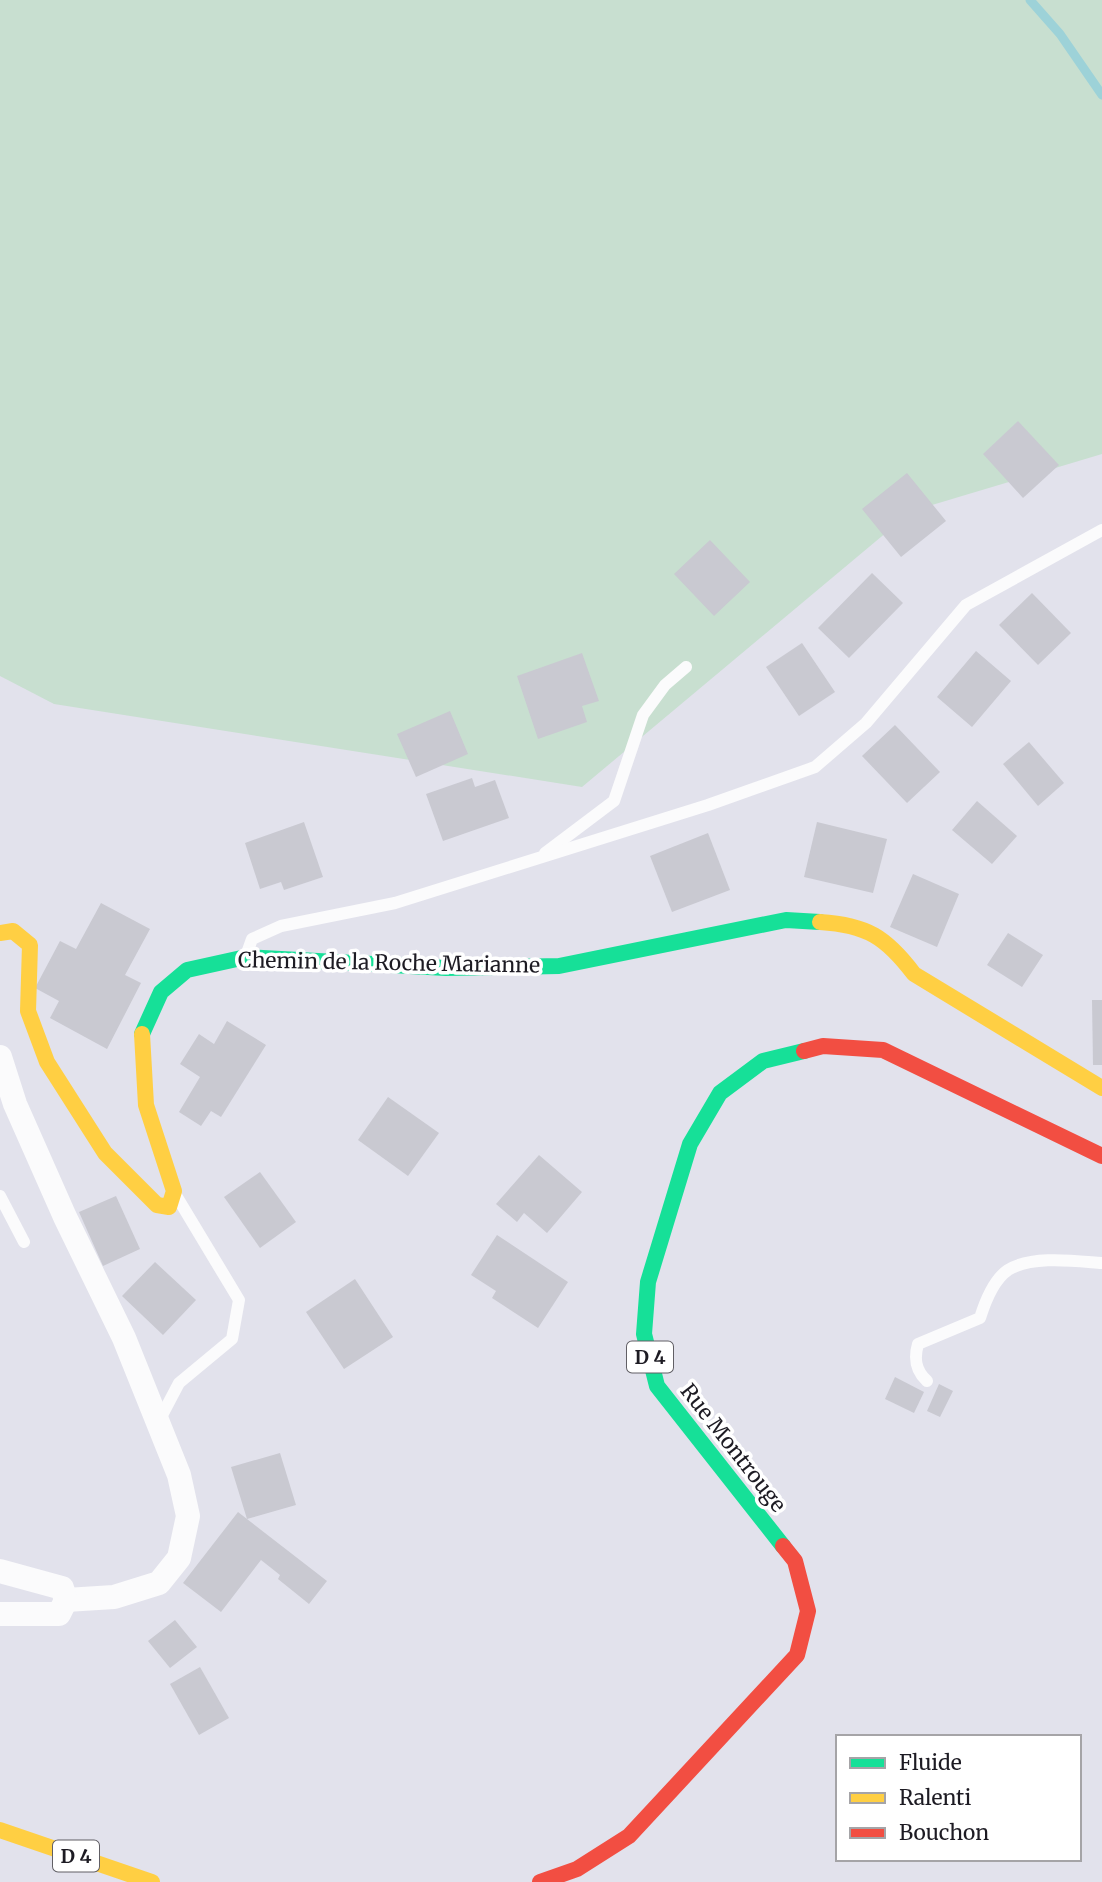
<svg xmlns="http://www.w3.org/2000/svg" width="1102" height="1882" viewBox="0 0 1102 1882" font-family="Merriweather,serif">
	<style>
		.green { fill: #c8dfd0 }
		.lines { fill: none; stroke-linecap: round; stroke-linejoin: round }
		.stream { stroke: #9dd2d8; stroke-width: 9 }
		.building { fill: #c9c9d1 }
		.lane { stroke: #fbfbfc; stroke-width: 12 }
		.street { stroke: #fbfbfc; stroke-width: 24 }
		.fast { stroke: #16e098; stroke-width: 16 }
		.slow { stroke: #ffcf43; stroke-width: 16 }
		.jam { stroke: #f24e42; stroke-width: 16 }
		.labels { text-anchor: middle; stroke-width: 7; stroke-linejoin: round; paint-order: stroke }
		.shield { fill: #fff; stroke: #615f65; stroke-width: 2 }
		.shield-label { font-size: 19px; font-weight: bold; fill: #1d1b23 }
		.street-label { font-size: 21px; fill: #1d1b23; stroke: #fff }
	</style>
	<rect width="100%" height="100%" fill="#e2e2ec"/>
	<!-- green -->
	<polygon class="green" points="0,0 1102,0 1102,454 912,511 582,787 54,704 0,676"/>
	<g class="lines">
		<!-- stream -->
		<polyline class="stream" points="1030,0 1060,34 1102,95"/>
	</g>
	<!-- building -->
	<g class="building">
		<polygon points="1018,421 1059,465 1023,498 983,454"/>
		<polygon points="907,473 946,521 901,557 862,509"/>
		<polygon points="710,540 750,582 714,616 674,574"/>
		<polygon points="872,573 903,603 849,658 818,628"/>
		<polygon points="1032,593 1071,633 1038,665 999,625"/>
		<polygon points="802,643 835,692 799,716 766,667"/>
		<polygon points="976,651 1011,681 972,727 937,697"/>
		<polygon points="582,653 599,701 582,706 587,722 538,739 517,676"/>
		<polygon points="450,711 468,754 416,777 397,734"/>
		<polygon points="895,725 940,772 907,803 862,756"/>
		<polygon points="1029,742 1064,783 1038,806 1003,764"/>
		<polygon points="472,778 475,787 495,780 509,818 443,841 426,794"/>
		<polygon points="977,801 1017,836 992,864 952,830"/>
		<polygon points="304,822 323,877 284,890 281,882 260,889 245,843"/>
		<polygon points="817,822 887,839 873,893 804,877"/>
		<polygon points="708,833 730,890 672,912 650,856"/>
		<polygon points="913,874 959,894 937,947 890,927"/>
		<polygon points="101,903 150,929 125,975 141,983 107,1049 50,1018 59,1001 35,988 60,941 76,949"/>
		<polygon points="1008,933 1043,955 1022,987 987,965"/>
		<polygon points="1092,1000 1102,1000 1102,1065 1093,1065"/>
		<polygon points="227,1021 266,1045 221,1117 211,1111 201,1126 179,1112 200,1077 180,1064 199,1034 214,1044"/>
		<polygon points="388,1097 439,1133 408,1176 358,1140"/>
		<polygon points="539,1155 582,1192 547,1233 524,1213 517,1222 496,1204"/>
		<polygon points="260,1172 296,1222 260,1248 224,1197"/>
		<polygon points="116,1196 140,1249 103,1266 79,1212"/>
		<polygon points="497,1235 568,1282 538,1328 492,1298 496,1291 471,1275"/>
		<polygon points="155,1262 196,1300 163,1335 122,1296"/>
		<polygon points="355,1279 393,1337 344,1369 306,1312"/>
		<polygon points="895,1377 924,1392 914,1413 885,1399"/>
		<polygon points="939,1384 953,1391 940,1417 927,1411"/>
		<polygon points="280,1453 296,1505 247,1519 327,1581 309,1604 278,1579 280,1575 261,1560 221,1612 183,1583 238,1512 247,1519 231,1467"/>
		<polygon points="175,1620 197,1647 170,1668 148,1641"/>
		<polygon points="200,1667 229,1718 199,1735 170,1684"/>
	</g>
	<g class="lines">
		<!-- lane -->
		<g class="lane">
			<polyline points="545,853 614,801 643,715 665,685 686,667"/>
			<polyline points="247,953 252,939 281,926 395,903 708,805 815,767 866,723 966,605 1102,530"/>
			<polyline points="0,1196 24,1242"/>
			<path d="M927,1381C915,1370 914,1358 918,1344L980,1318C985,1302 993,1280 1008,1270C1032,1255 1075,1261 1102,1263"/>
			<polyline points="159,1421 179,1383 232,1339 239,1300 177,1197"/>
		</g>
		<!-- street -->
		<g class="street">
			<polyline points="0,1057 15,1104 65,1217 124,1338 179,1475 188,1516 179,1558 159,1583 114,1597 66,1600"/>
			<polyline points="0,1571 62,1588 66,1600 59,1614 0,1614"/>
		</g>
		<!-- fast -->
		<g class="fast">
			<polyline points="142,1034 161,992 187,970 246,957 446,968 559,966 786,920 820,922"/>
			<polyline points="783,1546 657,1386 644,1334 648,1282 690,1144 720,1093 763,1061 804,1051"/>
		</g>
		<!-- slow -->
		<g class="slow">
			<path d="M820,922C867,925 886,937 914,974L1102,1088"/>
			<polyline points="0,933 13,931 30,945 28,1011 47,1062 105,1153 157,1205 169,1207 174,1191 146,1105 142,1034"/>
			<polyline points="0,1830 152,1882"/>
		</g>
		<!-- jam -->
		<g class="jam">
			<polyline points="804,1051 823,1046 883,1050 1102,1156"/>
			<polyline points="540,1882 577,1869 629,1836 797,1655 808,1611 795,1561 783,1546"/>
		</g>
	</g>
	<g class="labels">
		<!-- shield labels -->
		<g class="shield">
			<rect x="627" y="1341.5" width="46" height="31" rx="5"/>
			<rect x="53" y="1840.5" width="46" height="31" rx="5"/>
		</g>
		<g class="shield-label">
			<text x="650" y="1364">D 4</text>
			<text x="76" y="1863">D 4</text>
		</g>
		<!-- street labels -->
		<g class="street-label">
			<text transform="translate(389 963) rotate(1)" y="7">Chemin de la Roche Marianne</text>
			<text transform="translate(733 1448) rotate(52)" y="7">Rue Montrouge</text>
		</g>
	</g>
	<!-- legend -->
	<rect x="836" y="1735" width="245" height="126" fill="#ffffff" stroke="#a5a4a7" stroke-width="2"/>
	<rect x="850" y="1758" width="35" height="10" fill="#16e098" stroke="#a5a4a7" stroke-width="2"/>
	<text x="899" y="1770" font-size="21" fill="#1d1b23">Fluide</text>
	<rect x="850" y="1793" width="35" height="10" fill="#ffcf43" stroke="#a5a4a7" stroke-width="2"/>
	<text x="899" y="1805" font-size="21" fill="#1d1b23">Ralenti</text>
	<rect x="850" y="1828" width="35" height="10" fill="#f24e42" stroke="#a5a4a7" stroke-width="2"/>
	<text x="899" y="1840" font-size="21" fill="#1d1b23">Bouchon</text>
</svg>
